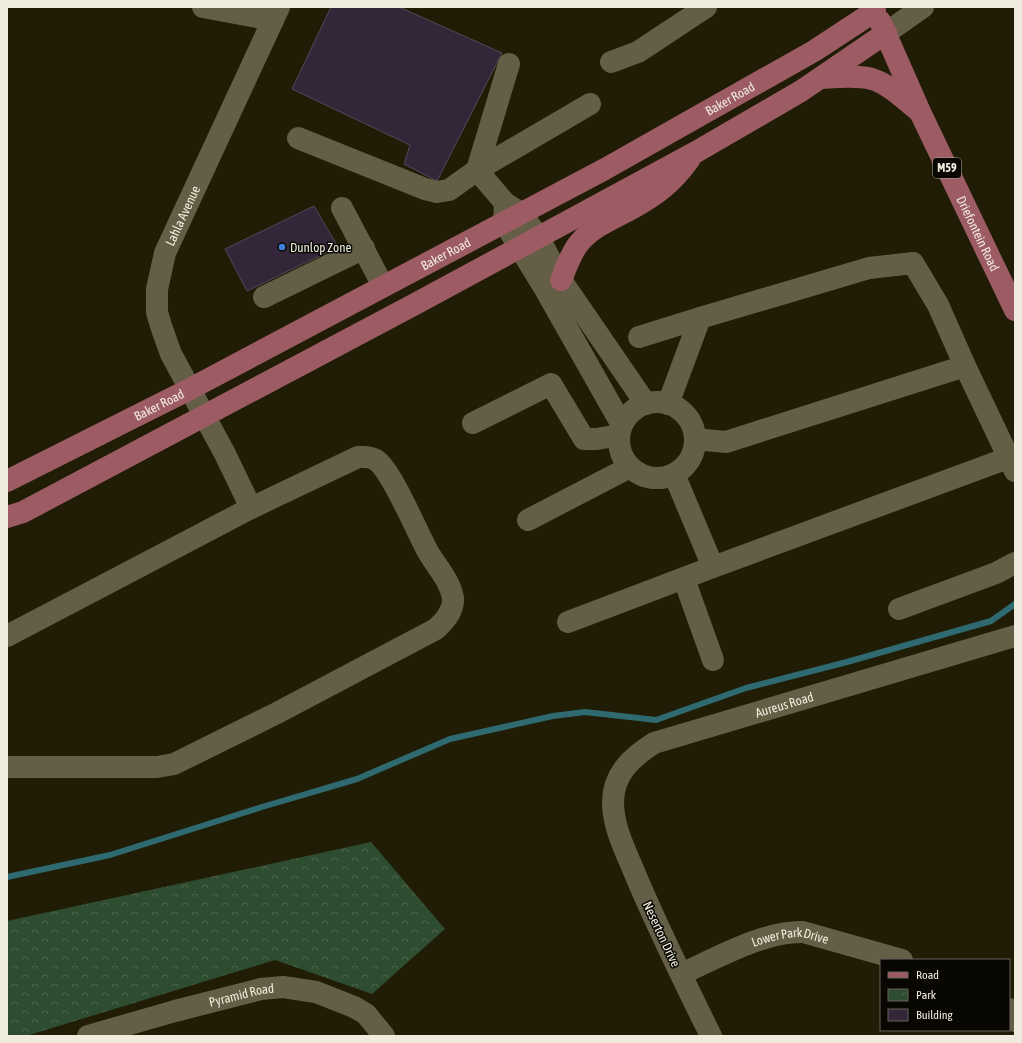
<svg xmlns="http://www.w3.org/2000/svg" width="1022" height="1043" viewBox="0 0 1022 1043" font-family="'Asap Condensed',sans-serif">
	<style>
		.park { fill: url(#park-crowns) }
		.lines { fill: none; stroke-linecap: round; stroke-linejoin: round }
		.stream { stroke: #2e6a6f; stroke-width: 6 }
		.building { fill: #332639; stroke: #55475b }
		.minor { stroke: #635e45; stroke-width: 22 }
		.major { stroke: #9d5c63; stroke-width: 22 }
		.shop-dot { fill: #3f7fe0; stroke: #080701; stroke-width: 1.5 }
		.labels { text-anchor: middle; stroke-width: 3; stroke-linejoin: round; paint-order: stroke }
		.shield { fill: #080701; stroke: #aaa79c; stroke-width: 1 }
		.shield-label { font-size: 12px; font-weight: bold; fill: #efecde }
		.street-label { font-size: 13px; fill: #efecde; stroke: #080701 }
		.poi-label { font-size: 13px; fill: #efecde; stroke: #080701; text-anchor: start }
	</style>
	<defs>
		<pattern id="park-crowns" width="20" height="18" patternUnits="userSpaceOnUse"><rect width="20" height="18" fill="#2e4c2f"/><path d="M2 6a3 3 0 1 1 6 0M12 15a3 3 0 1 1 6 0" fill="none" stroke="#4d664d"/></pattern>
	</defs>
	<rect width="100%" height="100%" fill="#201c05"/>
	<!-- park -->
	<polygon class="park" points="371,842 445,929 372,994 275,960 26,1036 7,1036 7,921"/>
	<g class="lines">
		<!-- stream -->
		<polyline class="stream" points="7,877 110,855 262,807 357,779 450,739 553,716 585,712 656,720 746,688 847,662 991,621 1015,604"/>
	</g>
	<!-- building -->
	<g class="building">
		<polygon points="331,7 399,7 502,53 437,181 404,164 410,145 292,89"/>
		<polygon points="314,206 338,247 247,291 225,249"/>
	</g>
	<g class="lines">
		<!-- minor -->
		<g class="minor">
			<polyline points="203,7 273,20"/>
			<polyline points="886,33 923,7"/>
			<polyline points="611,62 638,52 706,7"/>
			<polyline points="509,64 477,170 505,203 521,213 539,238 561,280 646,404"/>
			<polyline points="298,138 425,189 437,192 449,190 477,170 590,104"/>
			<polyline points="505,203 504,222 545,289 622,425"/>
			<polyline points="342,208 383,286"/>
			<polyline points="264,297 364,248"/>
			<polyline points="639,337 700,318"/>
			<circle cx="657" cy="440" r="38"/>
			<polyline points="668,404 700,318 869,268 913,263 938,305 965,366 1015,471"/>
			<polyline points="473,423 551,384 584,439 597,439 619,435"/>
			<polyline points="695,439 726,442 965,366"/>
			<polyline points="674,474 713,567 1008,458"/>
			<path id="s1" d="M251,508L225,454L171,354L161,326L157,312V289L165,253L279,7"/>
			<polyline points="528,520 630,467"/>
			<polyline points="684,579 713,660"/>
			<polyline points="899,609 996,573 1015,563"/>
			<polyline points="568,622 713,567"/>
			<path d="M7,636L251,508L358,457C364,457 370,456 376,460C392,471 416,530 427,550C435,565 450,580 453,598C454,611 445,621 436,629L277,713L174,764L157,767H7"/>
			<path id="s2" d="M681,974C717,958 764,931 803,932L902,960"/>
			<polyline points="1009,1009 1015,1021"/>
			<path id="s3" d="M88,1036L175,1011L261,989L283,987L316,992L354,1007L366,1014L384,1036"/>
			<path id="s4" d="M711,1036C684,981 656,925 633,869C624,848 613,826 613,802C613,774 632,757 654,743L1015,636"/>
		</g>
		<!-- major -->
		<g class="major">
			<path id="s5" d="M880,21L920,112L1015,310"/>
			<path d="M822,78C838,77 856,75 872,79C889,84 905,100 919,111"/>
			<path d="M561,280C566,268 571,252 580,242C592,227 614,218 631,209C657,195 672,183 689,160"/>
			<path id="s6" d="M7,481L190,389L605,169L814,51L875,11"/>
			<polyline points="7,517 23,512 417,303 696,152 801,91 886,33"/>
		</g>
	</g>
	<!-- markers -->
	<circle class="shop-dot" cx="282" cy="247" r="4"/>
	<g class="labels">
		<!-- shield labels -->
		<rect class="shield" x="933" y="158" width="28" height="20" rx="3"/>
		<g class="shield-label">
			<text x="947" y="172">M59</text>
		</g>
		<!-- street labels -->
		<g class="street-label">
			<text dy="5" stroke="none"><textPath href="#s6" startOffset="818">Baker Road</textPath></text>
			<text dy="5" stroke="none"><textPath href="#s1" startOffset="319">Lahla Avenue</textPath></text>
			<text dy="5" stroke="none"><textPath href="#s5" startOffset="234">Driefontein Road</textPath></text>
			<text dy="5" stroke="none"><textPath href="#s6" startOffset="494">Baker Road</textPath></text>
			<text dy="5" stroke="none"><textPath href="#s6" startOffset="170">Baker Road</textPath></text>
			<text dy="5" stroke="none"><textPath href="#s4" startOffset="466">Aureus Road</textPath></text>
			<text transform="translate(662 934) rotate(65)" y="5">Neserton Drive</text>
			<text dy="5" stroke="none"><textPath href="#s2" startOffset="117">Lower Park Drive</textPath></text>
			<text dy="5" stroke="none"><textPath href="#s3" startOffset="159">Pyramid Road</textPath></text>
		</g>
		<!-- poi labels -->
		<g class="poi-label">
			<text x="290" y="252">Dunlop Zone</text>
		</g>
	</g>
	<!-- border -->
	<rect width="1022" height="1043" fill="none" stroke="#efecde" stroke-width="16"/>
	<!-- legend -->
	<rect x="880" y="959" width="130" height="72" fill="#080701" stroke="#646359"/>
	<rect x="888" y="972" width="20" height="6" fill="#9d5c63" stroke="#646359"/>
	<text x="916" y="979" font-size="12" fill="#efecde">Road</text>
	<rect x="888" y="989" width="20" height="12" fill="url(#park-crowns)" stroke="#646359"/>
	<text x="916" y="999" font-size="12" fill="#efecde">Park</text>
	<rect x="888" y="1009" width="20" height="12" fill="#332639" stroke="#646359"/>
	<text x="916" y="1019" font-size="12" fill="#efecde">Building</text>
</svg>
